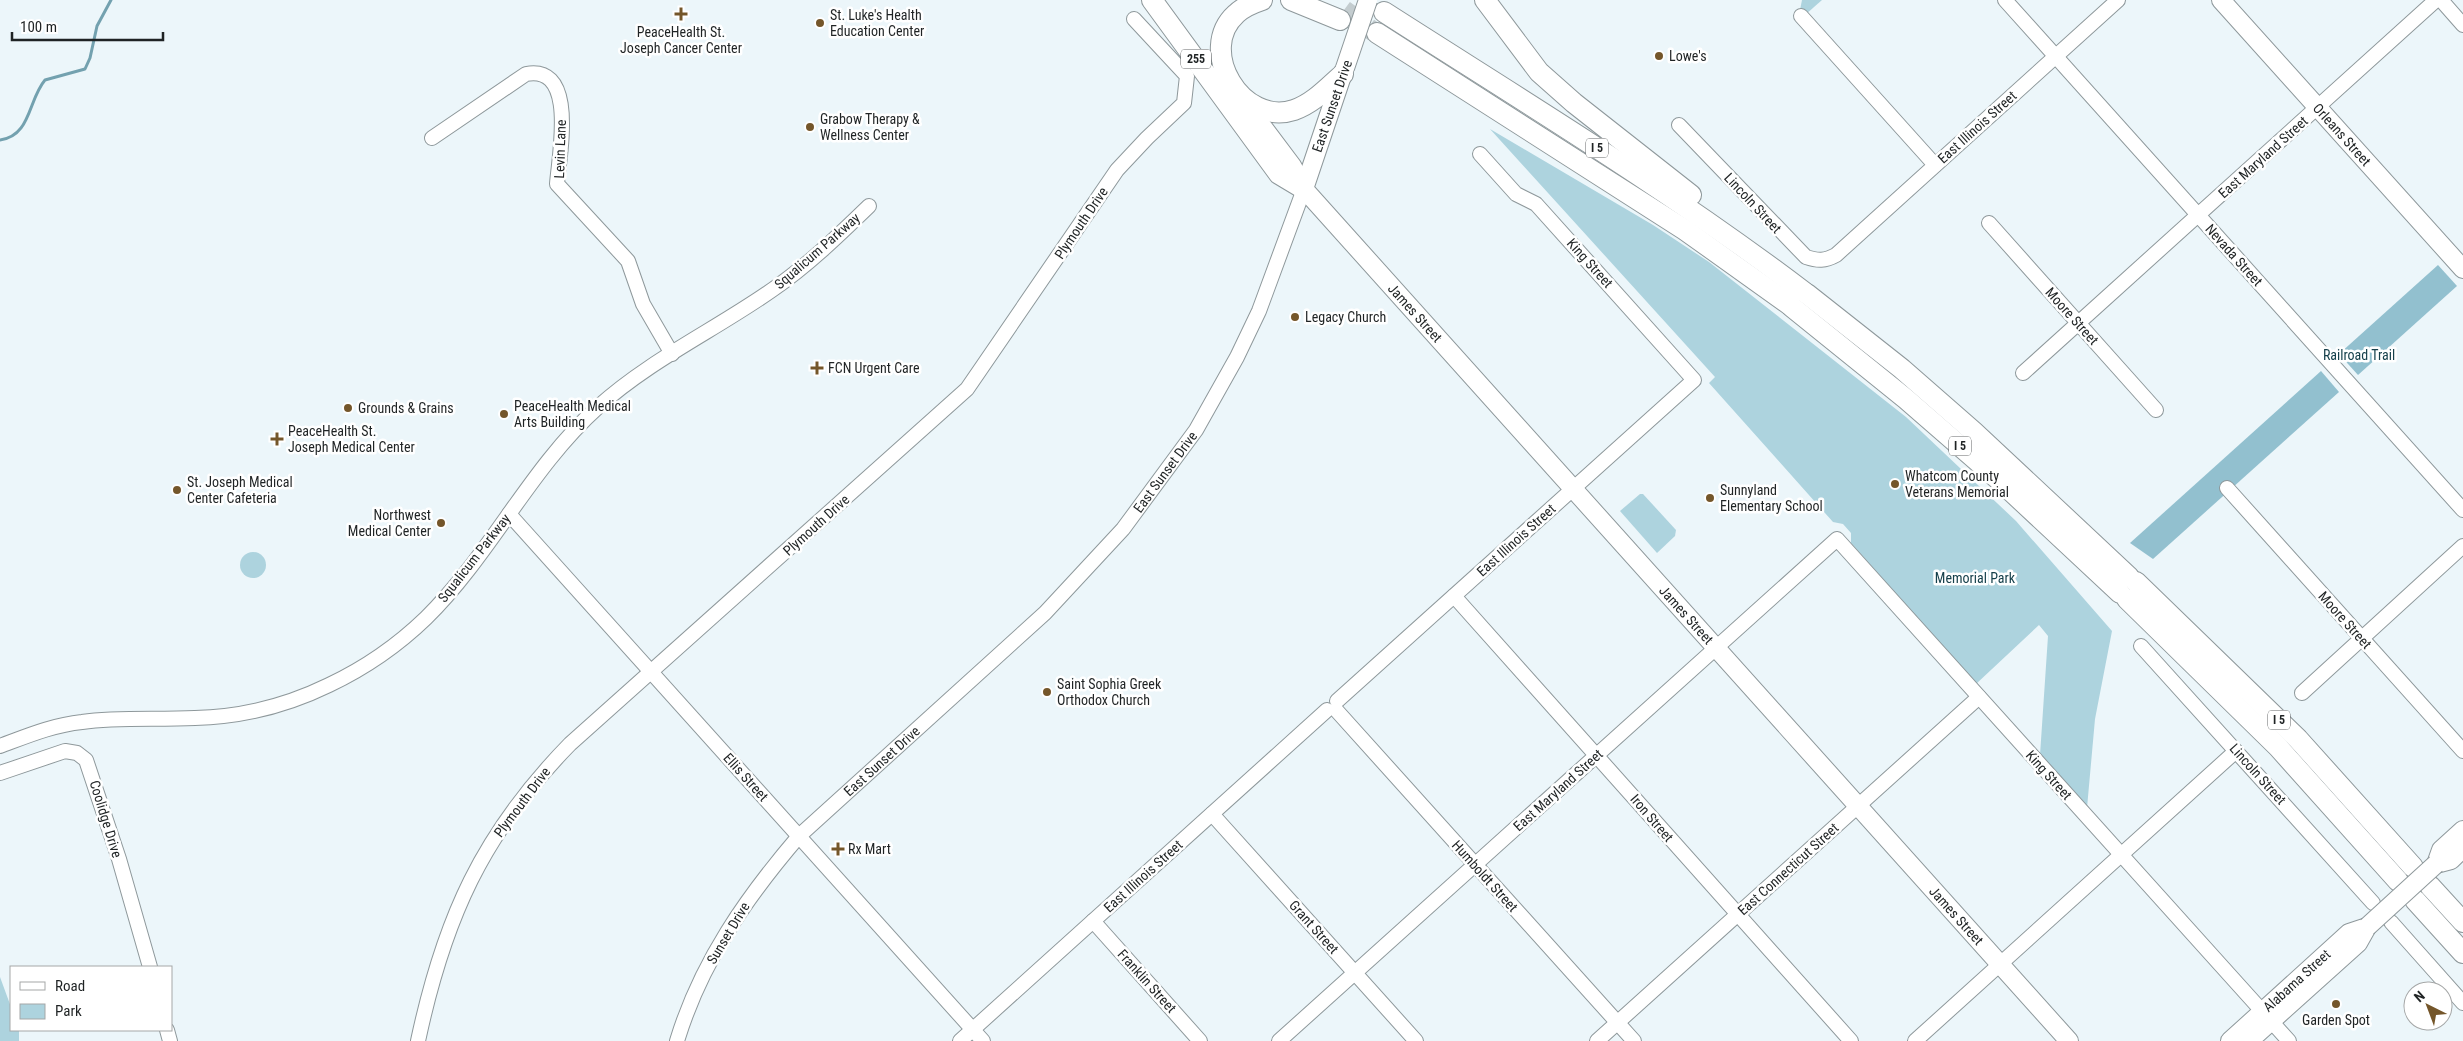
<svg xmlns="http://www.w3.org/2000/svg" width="2463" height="1041" viewBox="0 0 2463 1041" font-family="'Roboto Condensed',sans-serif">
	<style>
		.green { fill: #add3de }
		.forest { fill: #92c0cf }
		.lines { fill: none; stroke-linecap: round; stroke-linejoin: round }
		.stream { stroke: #73a1af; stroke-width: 3 }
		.highway-tunnel { stroke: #c3cccf; stroke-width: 20; stroke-dasharray: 20 10; stroke-linecap: butt }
		.minor-casing { stroke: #8e989b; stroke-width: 16 }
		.major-casing { stroke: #8e989b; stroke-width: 20 }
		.highway-casing { stroke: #8e989b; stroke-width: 22 }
		.minor { stroke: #fff; stroke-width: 14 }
		.major { stroke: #fff; stroke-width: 18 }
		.highway { stroke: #fff; stroke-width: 20 }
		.major-bridge-casing { stroke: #8e989b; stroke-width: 20; stroke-linecap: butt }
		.major-bridge { stroke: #fff; stroke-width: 18 }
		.poi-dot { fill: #74562a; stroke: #fff; stroke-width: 2 }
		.labels { text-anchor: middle; stroke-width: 5; stroke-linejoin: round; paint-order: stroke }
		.shield { fill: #fff; stroke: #626566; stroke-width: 1 }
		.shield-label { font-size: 12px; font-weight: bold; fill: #1f2324 }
		.poi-label { font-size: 14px; fill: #1f2324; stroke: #fff; text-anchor: start }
		.street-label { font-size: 14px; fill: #1f2324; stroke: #fff }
		.park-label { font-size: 14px; fill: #16404b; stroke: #fff }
	</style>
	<rect width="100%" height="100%" fill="#ecf6fa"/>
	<!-- green -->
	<g class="green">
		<polygon points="1802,0 1822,0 1805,15 1800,10"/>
		<polygon points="1490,129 1653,225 1709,262 1906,417 2016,521 2112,631 2095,719 2087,808 2040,755 2048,636 2039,625 1976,684 1851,543 1851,533 1843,524 1833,522 1709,383 1715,377"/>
		<polygon points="1640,494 1643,494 1676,530 1675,536 1657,553 1620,511"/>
		<circle cx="253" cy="565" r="13"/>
		<polygon points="0,977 11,1007 11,1030 19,1030 19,1041 0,1041"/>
	</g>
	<!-- forest -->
	<g class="forest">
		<polygon points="2438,265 2457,286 2358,375 2339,354"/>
		<polygon points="2321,371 2339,392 2153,559 2130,543"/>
	</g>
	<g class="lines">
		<!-- stream -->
		<path class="stream" d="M0,140C31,136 28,100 45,80L85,69L90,58L97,26L111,0"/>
		<!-- highway-tunnel -->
		<polyline class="highway-tunnel" points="1344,10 1374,32"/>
		<!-- minor casing -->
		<g class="minor-casing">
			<g id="minor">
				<polyline points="2005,0 2463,510"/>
				<polyline points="2441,0 2463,25"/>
				<polyline points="1801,16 1935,165"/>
				<path d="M1679,125L1806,257C1818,261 1825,261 1836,255L2118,0"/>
				<path d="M432,138L526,74C578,64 559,155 557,184L628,261L643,304L672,354"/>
				<polyline points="1989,223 2156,410"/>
				<polyline points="2023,373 2436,0"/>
				<polyline points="2227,488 2463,751"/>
				<polyline points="509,514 983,1041"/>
				<polyline points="1454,596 1851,1041"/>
				<polyline points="2141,646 2373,903"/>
				<polyline points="2302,693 2463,546"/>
				<polyline points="1337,701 1694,380 1536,204 1516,194 1480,154"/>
				<polyline points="1337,711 1634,1041"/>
				<path d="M0,746C27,736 53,725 82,722C119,717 157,720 195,718C241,717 288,705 329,685C365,668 397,646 426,618C491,554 530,468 598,407C650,360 715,330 772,290C807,266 838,236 869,206"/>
				<polyline points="0,773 65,751 77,753 86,760 119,859 150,967"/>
				<polyline points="1212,814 1416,1041"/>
				<polyline points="1093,921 1200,1041"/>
				<polyline points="2391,922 2463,1003"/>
				<polyline points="2271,1021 2289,1041"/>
				<polyline points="167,1030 170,1041"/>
				<path d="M418,1041C444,919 482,834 570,744L967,389L1117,170L1147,138L1184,103L1187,76L1134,19"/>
				<path id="s1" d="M677,1041C701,962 746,898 799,836L1045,613L1123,529L1196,430L1237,357L1259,311L1304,189"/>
				<polyline points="960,1041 1327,710"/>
				<polyline points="1279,1041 1837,539 2262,1011"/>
				<polyline points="1597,1041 1979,697"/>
				<polyline points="1915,1041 2236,751"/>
			</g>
		</g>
		<!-- major casing -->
		<g class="major-casing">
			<g id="major">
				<path id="s2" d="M2221,0L2463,269"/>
				<path id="s3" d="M1344,70L1304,189L2069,1041"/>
				<polyline points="2436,864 2441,850 2463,830"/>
				<polyline points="2436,864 2451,860 2463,848"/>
				<path id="s4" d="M2230,1041L2349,933L2367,927"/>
				<polyline points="2249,1041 2358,943 2367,927"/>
			</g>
		</g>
		<!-- highway casing -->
		<g class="highway-casing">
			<g id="highway">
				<polyline points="1152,0 1279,174 1304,189"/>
				<path d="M1262,0C1253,3 1243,7 1236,14C1196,50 1242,127 1294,110C1314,103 1328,87 1343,74"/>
				<polyline points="1291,0 1340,20"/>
				<polyline points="1485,0 1539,72 1574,103 1691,195"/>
				<path d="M1384,12C1526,103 1670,190 1804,292"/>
				<polyline points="1377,33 1685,230 1790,305"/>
				<polyline points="1242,101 1291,166 1303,187"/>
				<polyline points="1807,294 1902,369 1974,432 2129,577"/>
				<polyline points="1792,307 1906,399 1998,479 2120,593"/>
				<polyline points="2136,582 2298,739 2413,867"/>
				<polyline points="2127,599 2278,747 2398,881"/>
				<polyline points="2430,886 2463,922"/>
				<polyline points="2415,900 2463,953"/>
			</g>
		</g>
		<!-- minor -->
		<use href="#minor" class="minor"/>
		<!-- major -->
		<use href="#major" class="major"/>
		<!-- highway -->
		<use href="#highway" class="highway"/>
		<!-- major-bridge casing -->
		<g class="major-bridge-casing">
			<g id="major-bridge">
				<polyline points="1345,68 1368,0"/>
				<polyline points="2367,927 2436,864"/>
			</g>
		</g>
		<!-- major-bridge -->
		<use href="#major-bridge" class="major-bridge"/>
	</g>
	<!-- markers -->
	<g class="poi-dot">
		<path d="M678.5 6.5h5v5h5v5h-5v5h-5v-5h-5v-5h5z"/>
		<circle cx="820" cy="23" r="5"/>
		<circle cx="1659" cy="56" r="5"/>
		<circle cx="810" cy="127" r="5"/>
		<circle cx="1295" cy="317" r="5"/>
		<path d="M814.5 360.5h5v5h5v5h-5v5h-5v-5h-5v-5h5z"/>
		<circle cx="348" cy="408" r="5"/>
		<circle cx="504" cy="414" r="5"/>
		<path d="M274.5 431.5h5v5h5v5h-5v5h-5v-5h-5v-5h5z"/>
		<circle cx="1895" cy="484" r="5"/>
		<circle cx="177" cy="490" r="5"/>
		<circle cx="1710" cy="498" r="5"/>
		<circle cx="441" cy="523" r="5"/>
		<circle cx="1047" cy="692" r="5"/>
		<path d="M835.5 841.5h5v5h5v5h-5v5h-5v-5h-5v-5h5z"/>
		<circle cx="2336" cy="1004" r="5"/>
	</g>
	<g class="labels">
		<!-- shield labels -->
		<g class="shield">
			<rect x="1181" y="49.5" width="30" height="19" rx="4"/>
			<rect x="1586" y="138.5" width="22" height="19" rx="4"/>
			<rect x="1949" y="436.5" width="22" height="19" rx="4"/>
			<rect x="2268" y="710.5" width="22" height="19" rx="4"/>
		</g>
		<g class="shield-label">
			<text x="1196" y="63">255</text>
			<text x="1597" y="152">I 5</text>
			<text x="1960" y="450">I 5</text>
			<text x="2279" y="724">I 5</text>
		</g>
		<!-- poi labels -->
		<g class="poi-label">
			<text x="830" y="20">St. Luke's Health<tspan x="830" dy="16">Education Center</tspan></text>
			<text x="681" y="37" text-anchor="middle">PeaceHealth St.<tspan x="681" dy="16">Joseph Cancer Center</tspan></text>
			<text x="1669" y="61">Lowe's</text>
			<text x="820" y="124">Grabow Therapy &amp;<tspan x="820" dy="16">Wellness Center</tspan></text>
			<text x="1305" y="322">Legacy Church</text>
			<text x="828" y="373">FCN Urgent Care</text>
			<text x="514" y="411">PeaceHealth Medical<tspan x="514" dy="16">Arts Building</tspan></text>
			<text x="358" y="413">Grounds &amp; Grains</text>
			<text x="288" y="436">PeaceHealth St.<tspan x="288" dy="16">Joseph Medical Center</tspan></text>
			<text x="1905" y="481">Whatcom County<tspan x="1905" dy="16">Veterans Memorial</tspan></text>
			<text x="187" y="487">St. Joseph Medical<tspan x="187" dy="16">Center Cafeteria</tspan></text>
			<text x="1720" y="495">Sunnyland<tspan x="1720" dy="16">Elementary School</tspan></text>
			<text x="431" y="520" text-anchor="end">Northwest<tspan x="431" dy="16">Medical Center</tspan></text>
			<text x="1057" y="689">Saint Sophia Greek<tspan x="1057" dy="16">Orthodox Church</tspan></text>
			<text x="848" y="854">Rx Mart</text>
			<text x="2336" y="1025" text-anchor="middle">Garden Spot</text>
		</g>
		<!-- street labels -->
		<g class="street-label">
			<text transform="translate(1332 106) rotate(-71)" y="5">East Sunset Drive</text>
			<text transform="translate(1977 127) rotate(-42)" y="5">East Illinois Street</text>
			<text dy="5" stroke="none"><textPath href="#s2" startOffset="181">Orleans Street</textPath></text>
			<text transform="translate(560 149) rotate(-88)" y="5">Levin Lane</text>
			<text transform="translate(2263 157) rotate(-42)" y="5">East Maryland Street</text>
			<text transform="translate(1753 203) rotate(47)" y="5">Lincoln Street</text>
			<text transform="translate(1081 223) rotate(-56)" y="5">Plymouth Drive</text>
			<text transform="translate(817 251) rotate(-41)" y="5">Squalicum Parkway</text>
			<text transform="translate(2234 255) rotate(48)" y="5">Nevada Street</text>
			<text transform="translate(1590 263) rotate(48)" y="5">King Street</text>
			<text dy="5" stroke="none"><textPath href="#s3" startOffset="292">James Street</textPath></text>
			<text transform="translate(2072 316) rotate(48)" y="5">Moore Street</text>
			<text dy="5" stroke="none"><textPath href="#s1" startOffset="758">East Sunset Drive</textPath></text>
			<text transform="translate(816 525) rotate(-42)" y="5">Plymouth Drive</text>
			<text transform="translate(1516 540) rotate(-42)" y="5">East Illinois Street</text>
			<text transform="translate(474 558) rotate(-52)" y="5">Squalicum Parkway</text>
			<text dy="5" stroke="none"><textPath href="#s3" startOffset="698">James Street</textPath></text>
			<text transform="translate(2345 620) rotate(48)" y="5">Moore Street</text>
			<text dy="5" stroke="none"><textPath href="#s1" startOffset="352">East Sunset Drive</textPath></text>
			<text transform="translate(2258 774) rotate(48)" y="5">Lincoln Street</text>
			<text transform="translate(2049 775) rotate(48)" y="5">King Street</text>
			<text transform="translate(746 777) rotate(48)" y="5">Ellis Street</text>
			<text transform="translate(1558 790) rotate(-42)" y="5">East Maryland Street</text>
			<text transform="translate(522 802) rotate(-53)" y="5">Plymouth Drive</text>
			<text transform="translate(1652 818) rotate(49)" y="5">Iron Street</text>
			<text transform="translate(106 819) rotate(73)" y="5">Coolidge Drive</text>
			<text transform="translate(1788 869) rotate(-42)" y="5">East Connecticut Street</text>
			<text transform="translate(1143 876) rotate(-42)" y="5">East Illinois Street</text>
			<text transform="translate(1485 876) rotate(48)" y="5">Humboldt Street</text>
			<text dy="5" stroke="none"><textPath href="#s3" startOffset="1102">James Street</textPath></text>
			<text transform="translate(1314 927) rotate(48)" y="5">Grant Street</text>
			<text transform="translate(728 933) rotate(-59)" y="5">Sunset Drive</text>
			<text transform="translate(1147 981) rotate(48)" y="5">Franklin Street</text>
			<text dy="5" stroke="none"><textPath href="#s4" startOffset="90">Alabama Street</textPath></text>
		</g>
		<!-- park labels -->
		<g class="park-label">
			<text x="2359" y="360">Railroad Trail</text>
			<text x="1975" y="583">Memorial Park</text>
		</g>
	</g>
	<!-- legend -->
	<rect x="10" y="966" width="162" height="65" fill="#ffffff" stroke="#a5a7a7"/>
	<rect x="20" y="982" width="25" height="8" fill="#ffffff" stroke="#a5a7a7"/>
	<text x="55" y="991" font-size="15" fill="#1f2324">Road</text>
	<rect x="20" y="1004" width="25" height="15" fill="#add3de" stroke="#a5a7a7"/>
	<text x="55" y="1016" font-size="15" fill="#1f2324">Park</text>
	<!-- north arrow -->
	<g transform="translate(2428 1006) rotate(318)"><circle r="24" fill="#ffffff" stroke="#a5a7a7"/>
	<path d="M0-4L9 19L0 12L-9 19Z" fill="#74562a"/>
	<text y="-8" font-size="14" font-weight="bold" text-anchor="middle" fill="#1f2324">N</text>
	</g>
	<!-- scale -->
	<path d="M12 32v8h151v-8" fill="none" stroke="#1f2324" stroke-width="2.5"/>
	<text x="20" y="32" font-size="15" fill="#1f2324" stroke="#ffffff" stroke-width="4" paint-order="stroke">100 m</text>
</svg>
